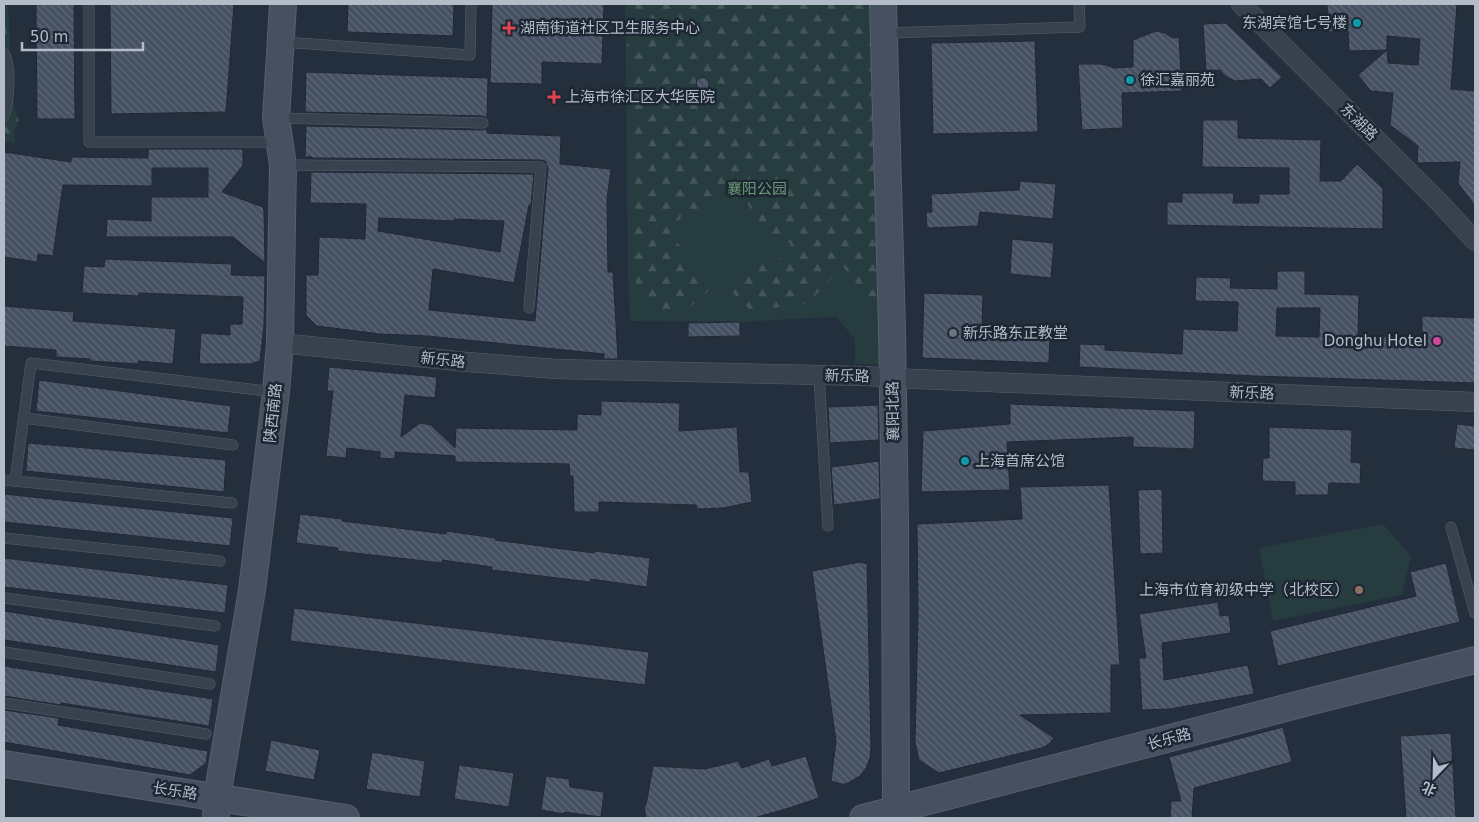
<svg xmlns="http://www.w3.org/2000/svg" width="1479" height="822" viewBox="0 0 1479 822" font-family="'DejaVu Sans','Noto Sans SC',sans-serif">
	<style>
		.green { fill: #263c3f }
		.forest { fill: url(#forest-firs) }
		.building { fill: url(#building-back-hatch); stroke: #1f2835; fill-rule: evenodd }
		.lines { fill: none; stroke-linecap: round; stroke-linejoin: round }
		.lane-casing { stroke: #565f6c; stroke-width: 11 }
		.street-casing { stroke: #565f6c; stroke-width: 20 }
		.secondary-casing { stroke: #565f6c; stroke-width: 28 }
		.lane { stroke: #38414e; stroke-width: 10 }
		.street { stroke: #38414e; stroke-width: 19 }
		.secondary { stroke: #465061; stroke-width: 26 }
		.culture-dot { fill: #0f9aa8; stroke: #1d2633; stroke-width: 2 }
		.health-dot { fill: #e0444e; stroke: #1d2633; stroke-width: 2 }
		.worship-dot { fill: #6b7280; stroke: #1d2633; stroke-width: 2 }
		.hotel-dot { fill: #d1479c; stroke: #1d2633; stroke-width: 2 }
		.education-dot { fill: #8d6e63; stroke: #1d2633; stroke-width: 2 }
		.labels { text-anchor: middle; stroke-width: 5; stroke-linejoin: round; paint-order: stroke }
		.poi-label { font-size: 15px; fill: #b4bcc9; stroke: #1d2633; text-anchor: start }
		.street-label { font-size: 15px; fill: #b4bcc9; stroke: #1d2633 }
		.park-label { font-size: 15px; fill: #6b9a76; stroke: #1d2633 }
	</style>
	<defs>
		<pattern id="forest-firs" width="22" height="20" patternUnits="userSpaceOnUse" patternTransform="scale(1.25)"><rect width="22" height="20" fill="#263c3f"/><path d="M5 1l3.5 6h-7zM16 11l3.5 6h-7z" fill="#435659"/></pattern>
		<pattern id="building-back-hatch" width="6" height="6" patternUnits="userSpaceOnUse" patternTransform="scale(1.25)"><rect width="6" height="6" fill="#455162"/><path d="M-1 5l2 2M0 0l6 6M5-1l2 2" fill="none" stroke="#5d6877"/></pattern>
	</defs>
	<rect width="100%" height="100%" fill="#242f3e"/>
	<!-- green -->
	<g class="green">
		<polygon points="4,4 8,4 15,144 4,142"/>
		<polygon points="625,4 879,4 888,357 877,365 855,364 855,339 836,317 740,322 630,321 628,269"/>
		<polygon points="1383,524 1411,556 1402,595 1273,621 1259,548"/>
	</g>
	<!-- forest -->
	<g class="forest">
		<polygon points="630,4 872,4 882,293 871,299 856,285 841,263 828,283 807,303 751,311 733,293 737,283 754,267 785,256 791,244 773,236 756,220 743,194 725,189 715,203 700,213 682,213 680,219 668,228 684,252 703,275 708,291 682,315 674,317 646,306 637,295 631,240 630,156 634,113 627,44"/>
		<polygon points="4,19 10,48 13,101 19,122 10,135 4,132"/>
	</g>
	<!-- building -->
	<g class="building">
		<polygon points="36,4 74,4 75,119 37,119"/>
		<polygon points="110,4 234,4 226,112 111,114"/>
		<polygon points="348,4 454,4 453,36 347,32"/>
		<polygon points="492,4 604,4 602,64 542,62 542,84 490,83"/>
		<polygon points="1327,4 1457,4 1451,89 1475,91 1475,206 1458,183 1460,162 1417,163 1418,146 1390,125 1393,93 1371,91 1358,75 1387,50 1388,63 1418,65 1420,39 1387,36 1387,50 1349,51 1348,31 1328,32"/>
		<polygon points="1226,23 1282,77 1270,88 1261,79 1235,81 1225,76 1220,70 1206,71 1203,24"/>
		<polygon points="1156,31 1165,33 1172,38 1179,37 1182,91 1122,93 1123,128 1082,130 1078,64 1099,64 1106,65 1113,68 1133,67 1133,40"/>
		<polygon points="1035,41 1038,132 933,134 931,43"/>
		<polygon points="306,72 488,78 487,118 483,116 306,112 305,110"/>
		<polygon points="704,77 709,81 708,94 696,86 697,79"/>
		<polygon points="1203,120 1238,120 1238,138 1321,140 1320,181 1341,181 1357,164 1383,189 1383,229 1167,225 1167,202 1182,202 1182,193 1234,193 1233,203 1259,203 1259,194 1289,194 1289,168 1202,167"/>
		<path d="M306,126L483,130L487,129V133L561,136L560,164L611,169L607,199L608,272H613L618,359H604V354L427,336L380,334L317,326L306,315V275H318L319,237L365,239L366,204L310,203L311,172L534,174L531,205H529L514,283L433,269L429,310L535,321L548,167L545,161L541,160L312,158V157H305ZM379,218L454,221V219L504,221L500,252L378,231Z"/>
		<polygon points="148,149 243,149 243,165 222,192 263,207 264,212 265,263 233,237 106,237 107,219 151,221 151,197 208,197 208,168 152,168 152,186 63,185 53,256 38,254 37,262 4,257 4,152 71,162 71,157 148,158"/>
		<polygon points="1020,181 1056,184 1053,219 980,212 978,226 927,228 926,212 932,212 931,194 1019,190"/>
		<polygon points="1012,239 1054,243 1051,278 1010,274"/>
		<polygon points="105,259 232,264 231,275 265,276 264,325 260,361 250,364 199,364 201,333 230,335 230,324 242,324 243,297 139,293 138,296 82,293 84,266 104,267"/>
		<path d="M1277,271H1305V294L1359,295L1358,336L1422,338V316L1475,318V383L1255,376L1079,367L1080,344L1105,345V350L1182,354L1183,329L1237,331L1238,302L1195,301L1196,277L1231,278L1230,288L1277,289ZM1277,308H1320L1319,337L1276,336Z"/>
		<polygon points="924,293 983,295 982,327 1050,330 1049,363 922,358"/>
		<polygon points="4,306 74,312 73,321 176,329 173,364 138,361 138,364 90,361 90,359 56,357 56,350 4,346"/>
		<polygon points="740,322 740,336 688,337 688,323"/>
		<polygon points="329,367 437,377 435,398 405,395 401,437 420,423 431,425 455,448 456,428 577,430 577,414 601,415 601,401 680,403 679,431 737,427 740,472 749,472 752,502 723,508 697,509 696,505 599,502 599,512 574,512 573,476 570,476 569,464 455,462 455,456 395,452 395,459 380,458 380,452 347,448 346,458 326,456 333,391 327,391"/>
		<polygon points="39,380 231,406 228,433 36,411"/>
		<polygon points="1010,404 1195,411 1194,449 1133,447 1133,437 1007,442 1010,490 921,492 923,431 1010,424"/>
		<polygon points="878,405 879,440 830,443 828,407"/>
		<polygon points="1457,424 1475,426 1475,450 1454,448"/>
		<polygon points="1269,427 1352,430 1351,462 1361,463 1360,484 1329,483 1328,495 1295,495 1295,482 1262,481 1263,458 1269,458"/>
		<polygon points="28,443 226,460 224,492 26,471"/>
		<polygon points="879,461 880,499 834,505 831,467"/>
		<polygon points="1109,485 1120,665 1111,665 1111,713 1020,715 1054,738 1049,744 1042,748 939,773 919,760 915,742 918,614 917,524 1022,519 1020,487"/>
		<polygon points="1162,489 1163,553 1140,554 1138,490"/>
		<polygon points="4,494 233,518 230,546 4,522"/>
		<polygon points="300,514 342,519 342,521 446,534 446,531 495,538 495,540 594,553 595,551 650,558 647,587 591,579 590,582 492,570 492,567 442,560 442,563 338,551 338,548 296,543"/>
		<polygon points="4,558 228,585 225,613 4,587"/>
		<polygon points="860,562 867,564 871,747 870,758 866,768 860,776 846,784 841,784 831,781 836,741 812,571"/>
		<polygon points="1446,563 1460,622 1278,666 1270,631 1416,596 1410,572"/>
		<polygon points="1218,602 1220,616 1229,615 1231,633 1162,643 1164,680 1248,665 1254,694 1170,709 1142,710 1139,658 1146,658 1139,614"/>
		<polygon points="294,608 649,652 645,685 290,641"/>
		<polygon points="4,611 219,645 216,672 4,640"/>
		<polygon points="4,666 213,699 209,726 61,703 61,705 4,696"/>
		<polygon points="4,710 59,718 58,725 208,751 206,763 190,775 4,742"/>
		<polygon points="1283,727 1292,762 1194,788 1192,818 1170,818 1171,801 1181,801 1169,757"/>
		<polygon points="1451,733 1456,818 1406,818 1400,736"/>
		<polygon points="271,740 320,750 314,780 265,771"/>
		<polygon points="372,752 425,761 420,797 366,789"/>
		<polygon points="806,756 819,798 789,808 754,818 646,818 644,805 646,805 653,766 705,769 738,761 742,768 769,759 772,766"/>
		<polygon points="459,765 514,773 509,807 454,799"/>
		<polygon points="546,776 569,779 570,787 604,792 601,817 564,812 564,814 541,810"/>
	</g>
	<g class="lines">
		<!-- lane casing -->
		<g class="lane-casing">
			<g id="lane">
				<polyline points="89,4 89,142 279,142"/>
				<polyline points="885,33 1080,27 1079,4"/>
				<polyline points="282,42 470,55 471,4"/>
				<path d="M4,54C12,66 9,102 4,116"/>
				<polyline points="277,118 483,123"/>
				<polyline points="284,165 541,167 529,308"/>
				<polyline points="819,376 828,526"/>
				<polyline points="24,418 233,445"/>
				<polyline points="4,480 15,481 31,363 275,392"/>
				<polyline points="15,481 232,503"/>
				<polyline points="1451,527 1475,613"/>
				<polyline points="4,538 220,561"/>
				<polyline points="4,598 215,626"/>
				<polyline points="4,652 210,684"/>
				<polyline points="4,703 206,734"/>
			</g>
		</g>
		<!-- street casing -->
		<g class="street-casing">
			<g id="street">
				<polyline points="1241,4 1439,202 1475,241"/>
				<polyline points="280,343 467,362 557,369 867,376 892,378 1475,402"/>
			</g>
		</g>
		<!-- secondary casing -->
		<g class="secondary-casing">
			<g id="secondary">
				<polyline points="883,4 892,329 895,521 896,810"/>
				<polyline points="4,764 346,818"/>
				<polyline points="216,818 217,797 252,590 276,392 280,343 283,165 276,118 283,4"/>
				<polyline points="863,818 1316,700 1475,660"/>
			</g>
		</g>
		<!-- lane -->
		<use href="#lane" class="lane"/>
		<!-- street -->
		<use href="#street" class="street"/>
		<!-- secondary -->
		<use href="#secondary" class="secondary"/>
	</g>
	<!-- markers -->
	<g class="culture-dot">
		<circle cx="1357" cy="23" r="5"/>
		<circle cx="1130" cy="80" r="5"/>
		<circle cx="965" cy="461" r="5"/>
	</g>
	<g class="health-dot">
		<path d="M506.5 20.5h5v5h5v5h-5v5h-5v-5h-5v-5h5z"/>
		<path d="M551.5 89.5h5v5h5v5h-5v5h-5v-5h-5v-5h5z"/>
	</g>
	<circle class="worship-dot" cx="953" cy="333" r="5"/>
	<circle class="hotel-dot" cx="1437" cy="341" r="5"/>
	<circle class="education-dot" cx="1359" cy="590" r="5"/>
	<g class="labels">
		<!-- poi labels -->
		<g class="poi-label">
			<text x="1347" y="28" text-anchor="end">东湖宾馆七号楼</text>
			<text x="520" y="33">湖南街道社区卫生服务中心</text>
			<text x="1140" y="85">徐汇嘉丽苑</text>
			<text x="565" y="102">上海市徐汇区大华医院</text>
			<text x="963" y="338">新乐路东正教堂</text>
			<text x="1427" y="346" text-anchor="end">Donghu Hotel</text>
			<text x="975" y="466">上海首席公馆</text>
			<text x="1349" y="595" text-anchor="end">上海市位育初级中学（北校区）</text>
		</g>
		<!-- street labels -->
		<g class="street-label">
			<text transform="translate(1359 122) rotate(45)" y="5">东湖路</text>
			<text transform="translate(443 360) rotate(6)" y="5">新乐路</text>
			<text transform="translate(847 376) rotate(1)" y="5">新乐路</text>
			<text transform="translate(1252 393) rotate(2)" y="5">新乐路</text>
			<text transform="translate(893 411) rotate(-91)" y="5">襄阳北路</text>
			<text transform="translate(273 413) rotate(-84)" y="5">陕西南路</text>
			<text transform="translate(1169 739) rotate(-15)" y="5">长乐路</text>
			<text transform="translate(175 791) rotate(9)" y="5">长乐路</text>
		</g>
		<!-- park labels -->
		<g class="park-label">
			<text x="757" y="194">襄阳公园</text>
		</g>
	</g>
	<!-- border -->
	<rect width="1479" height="822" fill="none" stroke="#b4bcc9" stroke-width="10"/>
	<!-- north arrow -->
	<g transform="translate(1434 777) rotate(203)" stroke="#1d2633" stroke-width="4" paint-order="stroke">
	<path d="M0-4L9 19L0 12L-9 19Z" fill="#b4bcc9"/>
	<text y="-8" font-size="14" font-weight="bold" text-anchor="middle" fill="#b4bcc9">北</text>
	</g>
	<!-- scale -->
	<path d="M22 42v8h121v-8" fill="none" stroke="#b4bcc9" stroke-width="2.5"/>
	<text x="30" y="42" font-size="15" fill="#b4bcc9" stroke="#1d2633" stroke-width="4" paint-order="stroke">50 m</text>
</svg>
